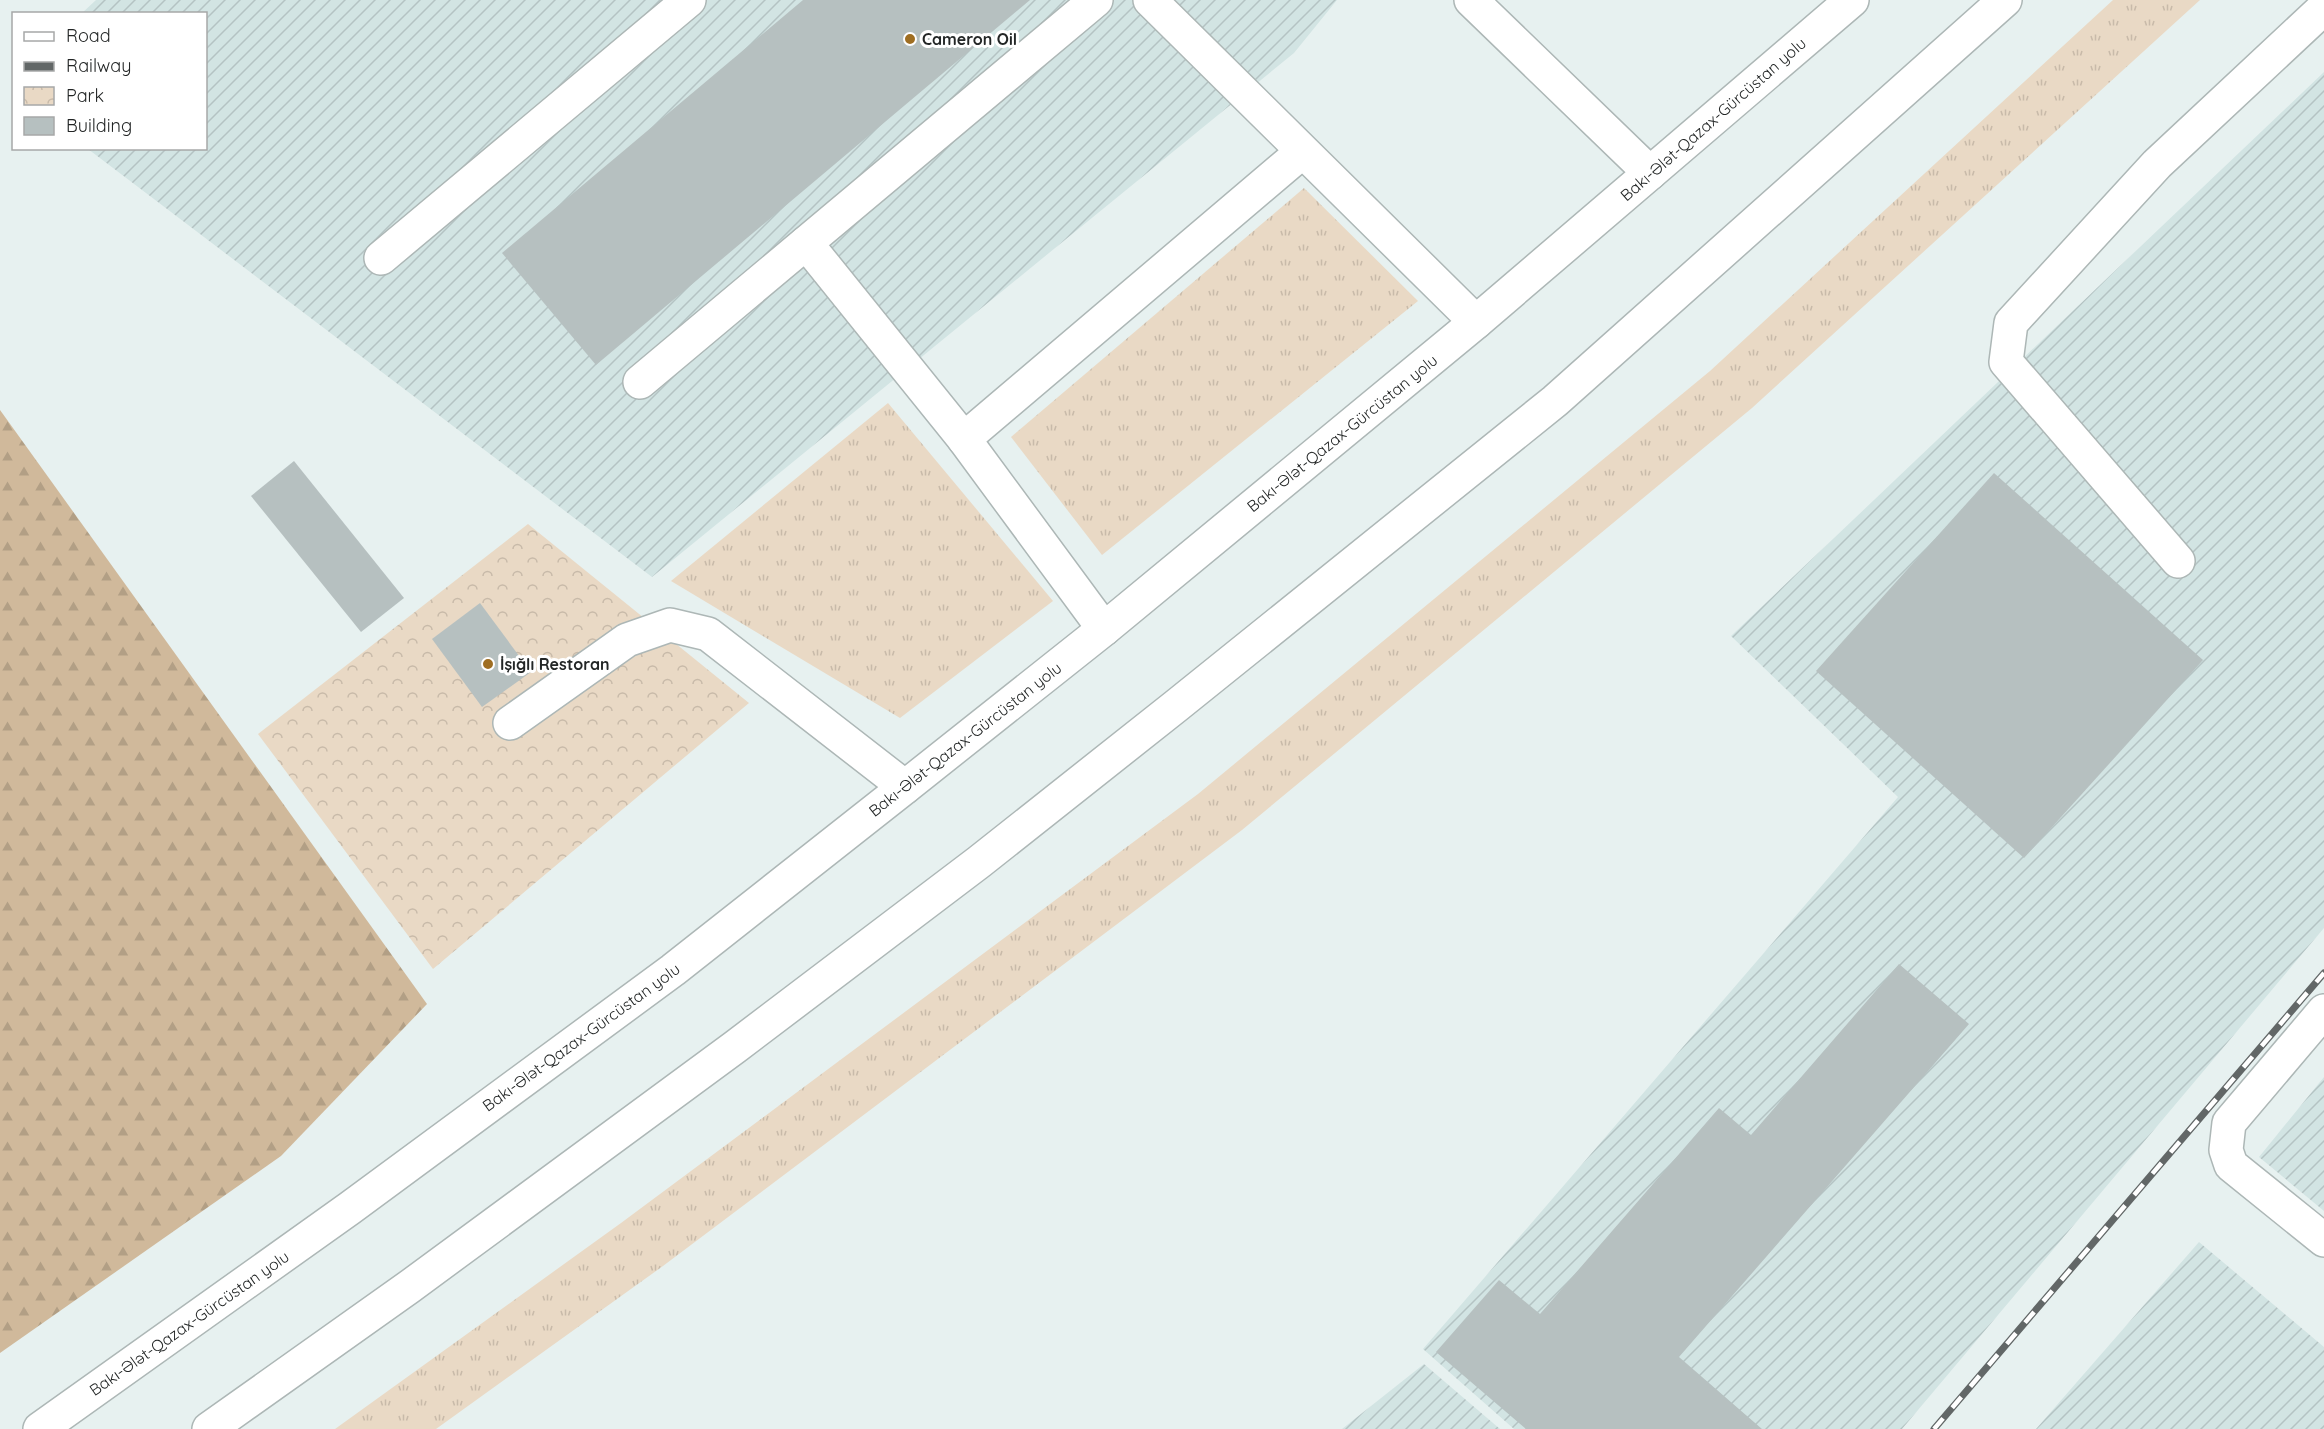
<svg xmlns="http://www.w3.org/2000/svg" width="2324" height="1429" viewBox="0 0 2324 1429" font-family="Quicksand,sans-serif">
	<style>
		.industrial { fill: url(#industrial-furrows) }
		.grass { fill: url(#grass-tufts) }
		.forest { fill: url(#forest-firs) }
		.park { fill: url(#park-crowns) }
		.building { fill: #b6c0c0 }
		.lines { fill: none; stroke-linecap: round; stroke-linejoin: round }
		.minor-casing { stroke: #adb7b6; stroke-width: 36 }
		.highway-casing { stroke: #adb7b6; stroke-width: 36 }
		.minor { stroke: #fff; stroke-width: 33 }
		.highway { stroke: #fff; stroke-width: 33 }
		.rail-casing { stroke: #626767; stroke-width: 7 }
		.rail { stroke: #fff; stroke-width: 4.5; stroke-dasharray: 14; stroke-linecap: butt }
		.poi-dot { fill: #9f6e22; stroke: #fff; stroke-width: 2 }
		.labels { text-anchor: middle; stroke-width: 6; stroke-linejoin: round; paint-order: stroke }
		.poi-label { font-size: 16px; font-weight: bold; fill: #232626; stroke: #fff; text-anchor: start }
		.street-label { font-size: 16px; fill: #232626; stroke: #fff }
	</style>
	<defs>
		<pattern id="industrial-furrows" width="10" height="10" patternUnits="userSpaceOnUse" patternTransform="scale(1.5)"><rect width="10" height="10" fill="#d2e4e3"/><path d="M-1 1l2-2M0 10L10 0M9 11l2-2" fill="none" stroke="#b4c3c3"/></pattern>
		<pattern id="grass-tufts" width="24" height="20" patternUnits="userSpaceOnUse" patternTransform="scale(1.5)"><rect width="24" height="20" fill="#e9d9c5"/><path d="M3 7l-1-3M5 7V3M7 7l1-3M15 17l-1-3M17 17v-4M19 17l1-3" fill="none" stroke="#c8baa9"/></pattern>
		<pattern id="forest-firs" width="22" height="20" patternUnits="userSpaceOnUse" patternTransform="scale(1.5)"><rect width="22" height="20" fill="#d0b99b"/><path d="M5 1l3.5 6h-7zM16 11l3.5 6h-7z" fill="#b29f85"/></pattern>
		<pattern id="park-crowns" width="20" height="18" patternUnits="userSpaceOnUse" patternTransform="scale(1.5)"><rect width="20" height="18" fill="#e9d9c5"/><path d="M2 6a3 3 0 1 1 6 0M12 15a3 3 0 1 1 6 0" fill="none" stroke="#c8baa9"/></pattern>
	</defs>
	<rect width="100%" height="100%" fill="#e7f1f0"/>
	<!-- industrial -->
	<g class="industrial">
		<polygon points="96,0 1337,0 1294,53 652,577 88,149 206,148 206,14 81,14"/>
		<polygon points="2324,72 2324,928 1902,1429 1514,1429 1423,1349 1898,797 1731,636"/>
		<polygon points="2324,1077 2324,1211 2259,1157"/>
		<polygon points="2199,1242 2324,1347 2324,1429 2036,1429"/>
		<polygon points="1424,1364 1500,1429 1342,1429"/>
	</g>
	<!-- grass -->
	<g class="grass">
		<polygon points="2113,0 2200,0 1752,408 1242,830 663,1266 436,1429 335,1429 621,1223 1198,794 1710,371"/>
		<polygon points="1304,188 1418,301 1102,555 1011,437"/>
		<polygon points="888,403 1053,601 900,718 671,581"/>
	</g>
	<!-- forest -->
	<polygon class="forest" points="0,410 427,1004 281,1156 0,1353"/>
	<!-- park -->
	<polygon class="park" points="528,524 749,703 433,969 258,734"/>
	<!-- building -->
	<g class="building">
		<polygon points="803,0 1030,0 596,365 502,253"/>
		<polygon points="294,461 404,598 361,632 251,496"/>
		<polygon points="1994,473 2203,660 2024,858 1816,671"/>
		<polygon points="480,603 531,672 482,707 432,639"/>
		<polygon points="1899,964 1969,1024 1679,1357 1762,1429 1526,1429 1436,1352 1499,1280 1540,1314 1719,1108 1751,1135"/>
	</g>
	<g class="lines">
		<!-- minor casing -->
		<g class="minor-casing">
			<g id="minor">
				<polyline points="1150,0 1476,322"/>
				<polyline points="1471,0 1650,173"/>
				<polyline points="806,243 964,439 1104,629"/>
				<polyline points="381,258 689,0"/>
				<polyline points="640,382 1096,0"/>
				<polyline points="964,439 1302,152"/>
				<polyline points="2178,561 2006,362 2011,323 2157,164 2324,8"/>
				<polyline points="510,723 627,640 670,625 708,634 905,787"/>
				<polyline points="2324,1011 2229,1123 2226,1150 2231,1165 2324,1240"/>
			</g>
		</g>
		<!-- highway casing -->
		<g class="highway-casing">
			<g id="highway">
				<polyline points="40,1429 350,1208 673,970 905,787 1104,629 1476,322 1852,0"/>
				<polyline points="209,1429 409,1287 735,1047 979,862 1176,706 1555,401 2005,0"/>
			</g>
		</g>
		<!-- minor -->
		<use href="#minor" class="minor"/>
		<!-- highway -->
		<use href="#highway" class="highway"/>
		<!-- rail casing -->
		<g class="rail-casing">
			<polyline id="rail" points="1934,1429 2324,973"/>
		</g>
		<!-- rail -->
		<use href="#rail" class="rail"/>
	</g>
	<!-- markers -->
	<g class="poi-dot">
		<circle cx="910" cy="39" r="6"/>
		<circle cx="488" cy="664" r="6"/>
	</g>
	<g class="labels">
		<!-- poi labels -->
		<g class="poi-label">
			<text x="922" y="45">Cameron Oil</text>
			<text x="500" y="670">İşığlı Restoran</text>
		</g>
		<!-- street labels -->
		<g class="street-label">
			<text transform="translate(1713 119) rotate(-41)" y="6">Bakı-Ələt-Qazax-Gürcüstan yolu</text>
			<text transform="translate(1342 433) rotate(-39)" y="6">Bakı-Ələt-Qazax-Gürcüstan yolu</text>
			<text transform="translate(965 739) rotate(-38)" y="6">Bakı-Ələt-Qazax-Gürcüstan yolu</text>
			<text transform="translate(581 1037) rotate(-36)" y="6">Bakı-Ələt-Qazax-Gürcüstan yolu</text>
			<text transform="translate(189 1323) rotate(-35)" y="6">Bakı-Ələt-Qazax-Gürcüstan yolu</text>
		</g>
	</g>
	<!-- legend -->
	<rect x="12" y="12" width="195" height="138" fill="#ffffff" stroke="#a7a8a8" stroke-width="1.5"/>
	<rect x="24" y="32" width="30" height="9" fill="#ffffff" stroke="#a7a8a8" stroke-width="1.5"/>
	<text x="66" y="42" font-size="18" fill="#232626">Road</text>
	<rect x="24" y="62" width="30" height="9" fill="#626767" stroke="#a7a8a8" stroke-width="1.5"/>
	<text x="66" y="72" font-size="18" fill="#232626">Railway</text>
	<rect x="24" y="87" width="30" height="18" fill="url(#park-crowns)" stroke="#a7a8a8" stroke-width="1.5"/>
	<text x="66" y="102" font-size="18" fill="#232626">Park</text>
	<rect x="24" y="117" width="30" height="18" fill="#b6c0c0" stroke="#a7a8a8" stroke-width="1.5"/>
	<text x="66" y="132" font-size="18" fill="#232626">Building</text>
</svg>
